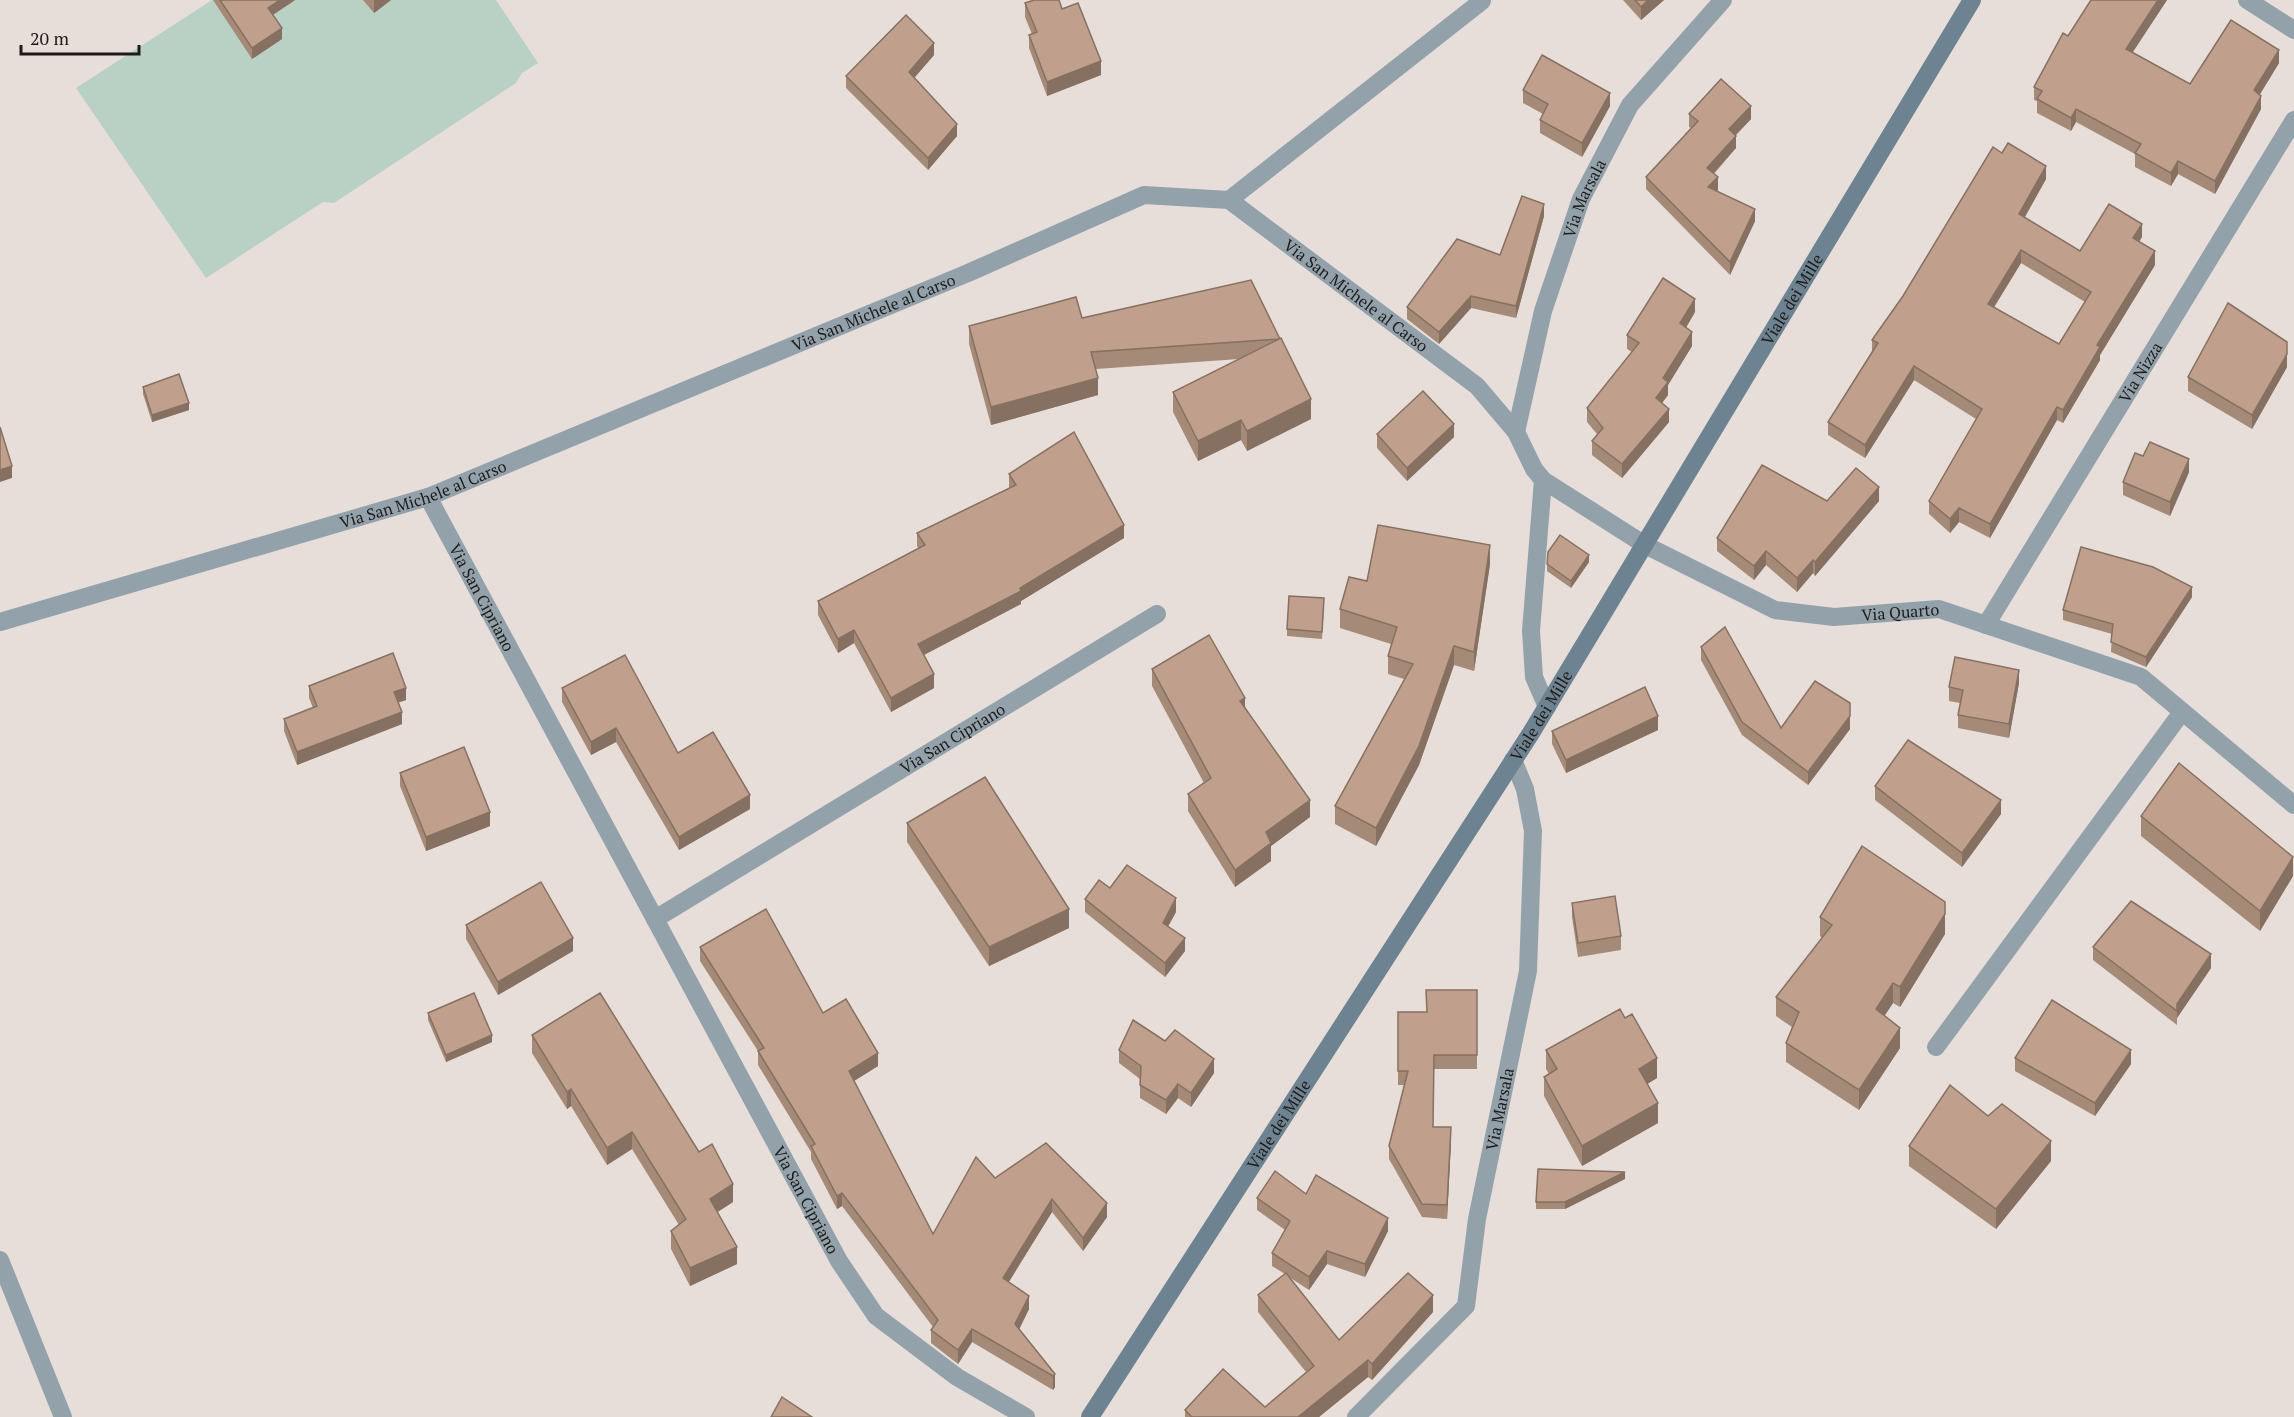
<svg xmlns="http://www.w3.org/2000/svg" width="2294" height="1417" viewBox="0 0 2294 1417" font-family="'PT Serif',serif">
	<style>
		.green { fill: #b9d1c5 }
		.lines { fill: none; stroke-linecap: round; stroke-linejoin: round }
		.street { stroke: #93a1ab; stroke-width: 18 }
		.secondary { stroke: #6e8391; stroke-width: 18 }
		.wall { fill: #a58a78; fill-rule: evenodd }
		.shaded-wall { fill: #867062 }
		.building { fill: #c0a08c; stroke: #867062; stroke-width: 1.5; fill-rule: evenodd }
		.labels { text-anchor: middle; stroke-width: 5; stroke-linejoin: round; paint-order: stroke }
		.street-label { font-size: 16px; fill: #1e1b19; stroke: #e7ded9 }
	</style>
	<rect width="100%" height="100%" fill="#e7ded9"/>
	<!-- green -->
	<polygon class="green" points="212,0 496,0 538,63 522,73 516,83 334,203 323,202 206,278 76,88"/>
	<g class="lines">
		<!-- street -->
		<g class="street">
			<polyline points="2247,0 2294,30"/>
			<polyline points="1229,200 1482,1"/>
			<path id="s1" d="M1516,432L1543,311L1581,199L1630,105L1723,0"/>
			<polyline points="1543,480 1531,631 1534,677 1547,707"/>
			<path id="s2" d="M428,497L839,1261L876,1316L957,1377L1026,1417"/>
			<path id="s3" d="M0,622L428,497L968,273L1144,195L1229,200L1477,386L1516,432L1534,469L1543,480L1645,545L1775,610L1834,617L1939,609L2141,677L2294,805"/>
			<path id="s4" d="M1986,625L2294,120"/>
			<path id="s5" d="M655,919L1157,614"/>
			<polyline points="1936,1047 2182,712"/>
			<polyline points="0,1260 63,1417"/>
			<path id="s6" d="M1356,1417L1466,1306L1477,1219L1528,971L1533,831L1525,789L1513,760"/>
		</g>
		<!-- secondary -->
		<path class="secondary" id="s7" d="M1090,1417L1531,733L1972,0"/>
	</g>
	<!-- wall -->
	<g class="wall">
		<polygon points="213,0 295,0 273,15 282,39 252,59"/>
		<polygon points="363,0 391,0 374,13"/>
		<polygon points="1623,0 1664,0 1641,20"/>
		<polygon points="2167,0 2133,52 2190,84 2279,63 2260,94 2261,109 2215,194 2178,174 2171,186 2135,167 2135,154 2076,122 2071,131 2037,113 2037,101 2034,100 2034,87 2068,36"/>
		<polygon points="1025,3 1062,9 1101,75 1047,96 1029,48 1029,35 1032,34 1025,17"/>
		<polygon points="934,55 914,78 957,136 928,170 846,88 846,76"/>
		<polygon points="1523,90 1610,106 1582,157 1540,133 1540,120 1543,114 1523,103"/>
		<polygon points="1689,114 1751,119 1736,135 1736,148 1714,174 1718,190 1717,191 1755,221 1730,275 1646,189 1646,177 1691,128 1689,127"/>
		<path d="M2002,153L2046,179L2025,217L2080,251L2142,237L2139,242L2155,265L2100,355V360L2063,423L2057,420L1990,538L1959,522L1950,533L1929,514V501L1976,419L1914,380L1865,458L1828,435V422L1872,351V340ZM2021,263L2085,302L2059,344L1994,307Z"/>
		<polygon points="1544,216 1516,318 1471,308 1439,344 1407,319 1407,307 1500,255"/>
		<polygon points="1695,312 1686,328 1692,346 1668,385 1668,395 1662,403 1669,422 1622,478 1592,455 1592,441 1597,434 1587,422 1587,408 1632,352 1627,349 1627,335"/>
		<polygon points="1082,318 1280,339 1311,419 1247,451 1241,440 1198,461 1173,412 1173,392 1239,359 1096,369 1098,395 991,425 969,344 969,326"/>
		<polygon points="2287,367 2252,429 2188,391 2188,377"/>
		<polygon points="143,387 189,410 152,422 143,394"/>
		<polygon points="1377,434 1454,437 1407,481 1377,448"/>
		<polygon points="2189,472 2170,516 2123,495 2123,482"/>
		<polygon points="1009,474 1124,538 1021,601 1021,604 924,655 934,688 891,712 854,643 838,653 818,615 818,601 919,549 917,546 917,533 1009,488"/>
		<polygon points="1827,501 1879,501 1815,576 1813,573 1797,592 1766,565 1754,580 1717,551 1717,538"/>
		<polygon points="1589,562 1571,588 1547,571 1547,564"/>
		<polygon points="1490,564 1474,671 1454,665 1419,765 1376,846 1335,824 1335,806 1404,679 1388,674 1388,656 1391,644 1340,628 1340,609 1367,581"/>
		<polygon points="2192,597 2146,667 2111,652 2112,634 2063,620 2063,610"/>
		<polygon points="1324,605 1322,639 1287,636 1287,629"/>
		<polygon points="1701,647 1781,728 1850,729 1808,785 1742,735 1701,660"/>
		<polygon points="1152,669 1245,707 1310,817 1271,846 1271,861 1235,887 1188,811 1188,794 1204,783 1152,686"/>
		<polygon points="2019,683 2009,738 1958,728 1958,715 1960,703 1949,701 1949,687"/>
		<polygon points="309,686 406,700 399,702 402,724 297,765 284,731 284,719 313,708 309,698"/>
		<polygon points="562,688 678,753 750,809 679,850 616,742 591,755 562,702"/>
		<polygon points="1658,730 1566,773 1552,744 1552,731"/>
		<polygon points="400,773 490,826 426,851 400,786"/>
		<polygon points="1875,786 2001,814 1962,867 1875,800"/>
		<polygon points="2141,816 2293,876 2260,931 2141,836"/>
		<polygon points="907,823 1069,928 989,966 907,842"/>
		<polygon points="1110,888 1176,912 1168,926 1185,951 1165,977 1085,912 1085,899"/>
		<polygon points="1572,903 1621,936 1621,950 1578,957 1572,917"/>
		<polygon points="1820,917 1945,934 1900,1007 1893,1003 1884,1016 1900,1048 1859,1110 1786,1062 1786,1043 1792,1027 1776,1016 1776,997 1822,938 1820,936"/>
		<polygon points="466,925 573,951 498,995 466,939"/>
		<polygon points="700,947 823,1013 878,1066 854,1081 933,1234 995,1178 1107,1217 1083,1251 1052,1212 1009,1282 1029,1309 1019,1329 1055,1374 1055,1387 1053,1390 972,1342 958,1364 931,1343 931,1330 933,1327 842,1206 837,1209 811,1159 811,1152 758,1065 758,1051 700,961"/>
		<polygon points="2093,947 2211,968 2177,1018 2177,1025 2093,960"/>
		<polygon points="1477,990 1477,1069 1434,1069 1433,1127 1451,1141 1447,1219 1422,1217 1389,1159 1389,1146 1404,1085 1398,1085 1398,1012 1427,1012"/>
		<polygon points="428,1013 492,1042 446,1062 428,1020"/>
		<polygon points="532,1035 699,1152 733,1202 717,1212 737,1264 690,1286 671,1249 671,1231 679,1225 632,1149 607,1165 571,1106 567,1109 532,1053"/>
		<polygon points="1119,1050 1214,1073 1191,1107 1178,1098 1166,1114 1140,1098 1140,1079 1119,1063"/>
		<polygon points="1546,1050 1657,1078 1647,1084 1658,1123 1582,1166 1544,1096 1544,1077 1549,1074 1546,1069"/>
		<polygon points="2015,1058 2131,1064 2095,1116 2015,1071"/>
		<polygon points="1988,1116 2051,1161 1996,1229 1909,1166 1909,1146"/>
		<polygon points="1625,1179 1565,1209 1536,1209 1536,1202"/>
		<polygon points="1306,1194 1388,1231 1365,1277 1327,1264 1309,1290 1289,1277 1339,1340 1433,1312 1372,1380 1368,1377 1319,1417 1185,1417 1185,1410 1265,1407 1306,1372 1258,1312 1258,1295 1285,1274 1272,1266 1272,1253 1285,1230 1257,1210 1257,1198"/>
	</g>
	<!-- shaded-wall -->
	<g class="shaded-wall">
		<polygon points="280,0 295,0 268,18 268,8"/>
		<polygon points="374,0 391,0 374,13"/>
		<polygon points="1648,0 1664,0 1641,20 1641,7"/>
		<polygon points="2158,0 2167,0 2126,62 2126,49"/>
		<polygon points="282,28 282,39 252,59 252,48"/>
		<polygon points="934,43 934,55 909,84 909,72"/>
		<polygon points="2279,50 2279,63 2254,104 2254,90"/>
		<polygon points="1101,61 1101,75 1047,96 1047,82"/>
		<polygon points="1610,93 1610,106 1582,157 1582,143"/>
		<polygon points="2261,96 2261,109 2215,194 2215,181"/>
		<polygon points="1751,106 1751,119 1729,142 1729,129"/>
		<polygon points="2076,109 2076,122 2071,131 2071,118"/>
		<polygon points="957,124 957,136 928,170 928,158"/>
		<polygon points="1736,136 1736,148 1707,180 1707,168"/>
		<polygon points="2178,161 2178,174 2171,186 2171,173"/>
		<polygon points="2046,166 2046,179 2019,227 2019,214"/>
		<polygon points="1718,177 1718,190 1708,199 1708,187"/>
		<polygon points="1544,204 1544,216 1516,318 1516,306"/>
		<polygon points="1755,209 1755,221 1730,275 1730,262"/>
		<polygon points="2142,224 2142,237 2133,251 2133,238"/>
		<polygon points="2021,250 2021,263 1988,317 1988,304"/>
		<polygon points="2155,251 2155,265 2100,355 2100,360 2063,423 2063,410 2097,345"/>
		<polygon points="1471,296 1471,308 1439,344 1439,332"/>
		<polygon points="1695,299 1695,312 1680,337 1680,323"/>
		<polygon points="1692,332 1692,346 1668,385 1668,395 1656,411 1656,398 1663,378"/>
		<polygon points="2287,354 2287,367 2252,429 2252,415"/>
		<polygon points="1914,366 1914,380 1865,458 1865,445"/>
		<polygon points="1098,378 1098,395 991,425 991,407"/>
		<polygon points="1311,399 1311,419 1247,451 1247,431"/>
		<polygon points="189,403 189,410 152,422 152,415"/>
		<polygon points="2057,407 2057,420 1990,538 1990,524"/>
		<polygon points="1669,409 1669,422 1622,478 1622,464"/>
		<polygon points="1241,420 1241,440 1198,461 1198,441"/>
		<polygon points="1454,424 1454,437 1407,481 1407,468"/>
		<polygon points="2189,459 2189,472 2170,516 2170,502"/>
		<polygon points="12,466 12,478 0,482 0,470"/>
		<polygon points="1879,487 1879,501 1815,576 1815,562"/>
		<polygon points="1959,508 1959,522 1950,533 1950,519"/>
		<polygon points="1124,525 1124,538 1021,601 1021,604 918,658 918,644 1020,588"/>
		<polygon points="1490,545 1490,564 1474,671 1474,652"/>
		<polygon points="1766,551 1766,565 1754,580 1754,566"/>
		<polygon points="1589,555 1589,562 1571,588 1571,581"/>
		<polygon points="1813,560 1813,573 1797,592 1797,578"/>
		<polygon points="2192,587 2192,597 2146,667 2146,657"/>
		<polygon points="854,630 854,643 838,653 838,639"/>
		<polygon points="1454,646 1454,665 1419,765 1376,846 1376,828"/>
		<polygon points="2019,670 2019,683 2009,738 2009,724"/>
		<polygon points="934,674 934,688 891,712 891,698"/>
		<polygon points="406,688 406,700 394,704 394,692"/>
		<polygon points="1245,698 1245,716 1240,701"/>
		<polygon points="402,712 402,724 297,765 297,752"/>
		<polygon points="1658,716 1658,730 1566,773 1566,760"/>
		<polygon points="1850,716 1850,729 1808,785 1808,772"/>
		<polygon points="616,728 616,742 591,755 591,742"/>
		<polygon points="750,795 750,809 679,850 679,837"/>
		<polygon points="1310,800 1310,817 1271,846 1271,861 1235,887 1235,870 1266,832"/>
		<polygon points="2001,800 2001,814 1962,867 1962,853"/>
		<polygon points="490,812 490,826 426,851 426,837"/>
		<polygon points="2293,857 2293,876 2260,931 2260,911"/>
		<polygon points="1176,898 1176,912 1163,936 1163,923"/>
		<polygon points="1069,909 1069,928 989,966 989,947"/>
		<polygon points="1945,914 1945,934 1900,1007 1900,987"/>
		<polygon points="573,938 573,951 498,995 498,982"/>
		<polygon points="1185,938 1185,951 1165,977 1165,963"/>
		<polygon points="2211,954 2211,968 2177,1018 2177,1004"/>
		<polygon points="1893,983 1893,1003 1876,1029 1876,1009"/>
		<polygon points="1900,1028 1900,1048 1859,1110 1859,1090"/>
		<polygon points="492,1035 492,1042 446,1062 446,1055"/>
		<polygon points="2131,1050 2131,1064 2095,1116 2095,1103"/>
		<polygon points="878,1053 878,1066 849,1084 849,1071"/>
		<polygon points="1657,1058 1657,1078 1639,1089 1639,1069"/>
		<polygon points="1214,1059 1214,1073 1191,1107 1191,1093"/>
		<polygon points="1178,1084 1178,1098 1166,1114 1166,1100"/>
		<polygon points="571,1089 571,1106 567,1109 567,1092"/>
		<polygon points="1658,1103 1658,1123 1582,1166 1582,1146"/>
		<polygon points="1451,1127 1451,1141 1447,1219 1447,1205"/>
		<polygon points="632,1132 632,1149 607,1165 607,1148"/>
		<polygon points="2051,1141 2051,1161 1996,1229 1996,1209"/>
		<polygon points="1625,1172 1625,1179 1565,1209 1565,1202"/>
		<polygon points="733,1184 733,1202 710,1217 710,1199"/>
		<polygon points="842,1193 842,1206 837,1209 837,1196"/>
		<polygon points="1052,1199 1052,1212 1003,1291 1003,1278"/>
		<polygon points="1107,1203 1107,1217 1083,1251 1083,1238"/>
		<polygon points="1388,1218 1388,1231 1365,1277 1365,1264"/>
		<polygon points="737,1247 737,1264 690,1286 690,1268"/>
		<polygon points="1327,1251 1327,1264 1309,1290 1309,1277"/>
		<polygon points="1433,1295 1433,1312 1372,1380 1372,1364"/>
		<polygon points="1029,1296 1029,1309 1015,1338 1015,1324"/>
		<polygon points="972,1329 972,1342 958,1364 958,1350"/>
		<polygon points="1368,1360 1368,1377 1319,1417 1298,1417"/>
		<polygon points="1055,1374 1055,1387 1053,1390 1053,1376"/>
	</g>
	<!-- building -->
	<g class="building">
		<polygon points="220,0 280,0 268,8 282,28 252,48"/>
		<polygon points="1034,0 1059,0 1062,9 1078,3 1101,61 1047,82 1029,35 1037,32 1025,3"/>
		<polygon points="1635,0 1648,0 1641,7"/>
		<polygon points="2091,0 2158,0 2126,49 2190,84 2231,20 2279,50 2254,90 2261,96 2215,181 2178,161 2171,173 2135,153 2141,144 2076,109 2071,118 2037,99 2042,91 2034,87 2063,33 2068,36"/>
		<polygon points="906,15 934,43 909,72 957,124 928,158 846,76"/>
		<polygon points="1542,55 1610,93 1582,143 1540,120 1548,104 1523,90"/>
		<polygon points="1721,79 1751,106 1729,129 1736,136 1707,168 1718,177 1708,187 1755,209 1730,262 1646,177 1698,121 1689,114"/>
		<path d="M2008,143L2046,166L2019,214L2080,251L2109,204L2142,224L2133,238L2155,251L2097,345L2100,347L2063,410L2057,407L1990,524L1959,508L1950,519L1929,501L1982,409L1914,366L1865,445L1828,422L1878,343L1872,340L1903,296L1993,147L2002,153ZM2021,250L2091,292L2059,344L1988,304Z"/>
		<polygon points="1522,196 1544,204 1516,306 1471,296 1439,332 1407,307 1457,239 1500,255"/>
		<polygon points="1663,278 1695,299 1680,323 1692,332 1663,378 1668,382 1656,398 1669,409 1622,464 1592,441 1603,428 1587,408 1639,343 1627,335"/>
		<polygon points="1251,280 1280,339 1091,352 1098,378 991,407 969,326 1076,297 1082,318"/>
		<polygon points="2228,303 2287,342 2287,354 2252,415 2188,377"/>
		<polygon points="1281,338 1311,399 1247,431 1241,420 1198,441 1173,392"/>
		<polygon points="179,374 189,403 152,415 143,387"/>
		<polygon points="1423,391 1454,424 1407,468 1377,434"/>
		<polygon points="0,427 12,466 0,470"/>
		<polygon points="1074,432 1124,525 1020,588 1021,591 918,644 934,674 891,698 854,630 838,639 818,601 925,545 917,533 1016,485 1009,474"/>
		<polygon points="2150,442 2189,459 2170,502 2123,482 2135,453 2143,456"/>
		<polygon points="1762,465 1827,501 1856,468 1879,487 1815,562 1813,560 1797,578 1766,551 1754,566 1717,538"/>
		<polygon points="1378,525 1490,545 1474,652 1454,646 1419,746 1376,828 1335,806 1413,664 1388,656 1397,627 1340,609 1349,577 1367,581"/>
		<polygon points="1560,535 1589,555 1571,581 1547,564 1548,552"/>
		<polygon points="2081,547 2153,567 2192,587 2146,657 2111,642 2113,624 2063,610"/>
		<polygon points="1289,596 1324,598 1322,632 1287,629"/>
		<polygon points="1725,627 1781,728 1815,681 1850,703 1850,716 1808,772 1742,722 1701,647"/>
		<polygon points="1209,635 1245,698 1240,701 1310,800 1266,832 1271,843 1235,870 1188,794 1211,778 1152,669"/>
		<polygon points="393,653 406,688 394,692 402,712 297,752 284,719 317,706 309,686"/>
		<polygon points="625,655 678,753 713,732 750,795 679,837 616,728 591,742 562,688"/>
		<polygon points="1955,657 2019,670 2009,724 1958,715 1963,690 1949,687"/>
		<polygon points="1645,687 1658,716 1566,760 1552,731"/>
		<polygon points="1908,740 2001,800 1962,853 1875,786"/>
		<polygon points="464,747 490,812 426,837 400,773"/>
		<polygon points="2179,763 2293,857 2260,911 2141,816"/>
		<polygon points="985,777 1069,909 989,947 907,823"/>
		<polygon points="1862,846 1945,902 1945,914 1900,987 1893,983 1876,1009 1900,1028 1859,1090 1786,1043 1799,1012 1776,997 1832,925 1820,917"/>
		<polygon points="1127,865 1176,898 1163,923 1185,938 1165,963 1085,899 1099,880 1110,888"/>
		<polygon points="541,882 573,938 498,982 466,925"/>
		<polygon points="1615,896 1621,936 1578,943 1572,903"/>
		<polygon points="2131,901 2211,954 2177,1004 2177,1011 2093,947"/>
		<polygon points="766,909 823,1013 846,999 878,1053 849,1071 933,1234 976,1157 995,1178 1046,1143 1107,1203 1083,1238 1052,1199 1003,1278 1029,1296 1015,1324 1055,1374 1053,1376 972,1329 958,1350 931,1330 938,1320 842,1193 837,1196 811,1146 815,1144 758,1051 764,1048 700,947"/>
		<polygon points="1426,990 1477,990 1477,1055 1434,1055 1433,1127 1451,1127 1447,1205 1422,1204 1389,1146 1408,1071 1398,1071 1398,1012 1427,1012"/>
		<polygon points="474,993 492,1035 446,1055 428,1013"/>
		<polygon points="600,993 699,1152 712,1144 733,1184 710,1199 737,1247 690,1268 671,1231 686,1219 632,1132 607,1148 571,1089 567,1092 532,1035"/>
		<polygon points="2052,1000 2131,1050 2095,1103 2015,1058"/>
		<polygon points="1620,1009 1625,1018 1632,1014 1657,1058 1639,1069 1658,1103 1582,1146 1544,1077 1557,1069 1546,1050"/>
		<polygon points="1133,1020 1165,1041 1175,1030 1214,1059 1191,1093 1178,1084 1166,1100 1140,1085 1141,1066 1119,1050"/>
		<polygon points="1950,1085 1988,1116 2002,1104 2051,1141 1996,1209 1909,1146"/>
		<polygon points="1538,1169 1625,1172 1565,1202 1536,1202"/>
		<polygon points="1275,1171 1306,1194 1316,1175 1388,1218 1365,1264 1327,1251 1309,1277 1272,1253 1290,1221 1257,1198"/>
		<polygon points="1286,1273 1339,1340 1408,1273 1433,1295 1372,1364 1368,1360 1298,1417 1192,1417 1185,1410 1223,1369 1265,1407 1314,1366 1258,1295"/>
		<polygon points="782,1397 812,1417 771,1417"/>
	</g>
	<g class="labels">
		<!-- street labels -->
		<g class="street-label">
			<text dy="6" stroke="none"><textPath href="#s1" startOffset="244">Via Marsala</textPath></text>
			<text dy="6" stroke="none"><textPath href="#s3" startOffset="1467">Via San Michele al Carso</textPath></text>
			<text dy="6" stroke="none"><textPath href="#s7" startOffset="1320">Viale dei Mille</textPath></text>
			<text dy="6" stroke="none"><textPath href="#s3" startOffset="928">Via San Michele al Carso</textPath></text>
			<text dy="6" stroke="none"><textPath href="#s4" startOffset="296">Via Nizza</textPath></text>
			<text dy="6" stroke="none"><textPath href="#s3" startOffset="442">Via San Michele al Carso</textPath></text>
			<text dy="6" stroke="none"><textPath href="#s2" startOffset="114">Via San Cipriano</textPath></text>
			<text dy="6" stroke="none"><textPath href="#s3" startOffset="2126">Via Quarto</textPath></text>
			<text dy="6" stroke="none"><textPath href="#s7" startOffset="834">Viale dei Mille</textPath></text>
			<text dy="6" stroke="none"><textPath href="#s5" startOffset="348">Via San Cipriano</textPath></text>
			<text dy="6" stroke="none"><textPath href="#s6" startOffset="356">Via Marsala</textPath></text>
			<text dy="6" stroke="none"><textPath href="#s7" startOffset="348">Viale dei Mille</textPath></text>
			<text dy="6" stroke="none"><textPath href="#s2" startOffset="798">Via San Cipriano</textPath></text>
		</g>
	</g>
	<!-- scale -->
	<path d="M21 45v9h118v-9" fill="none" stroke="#1e1b19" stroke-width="3"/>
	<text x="30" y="45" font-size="18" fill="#1e1b19" stroke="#e7ded9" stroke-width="4.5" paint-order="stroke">20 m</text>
</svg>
